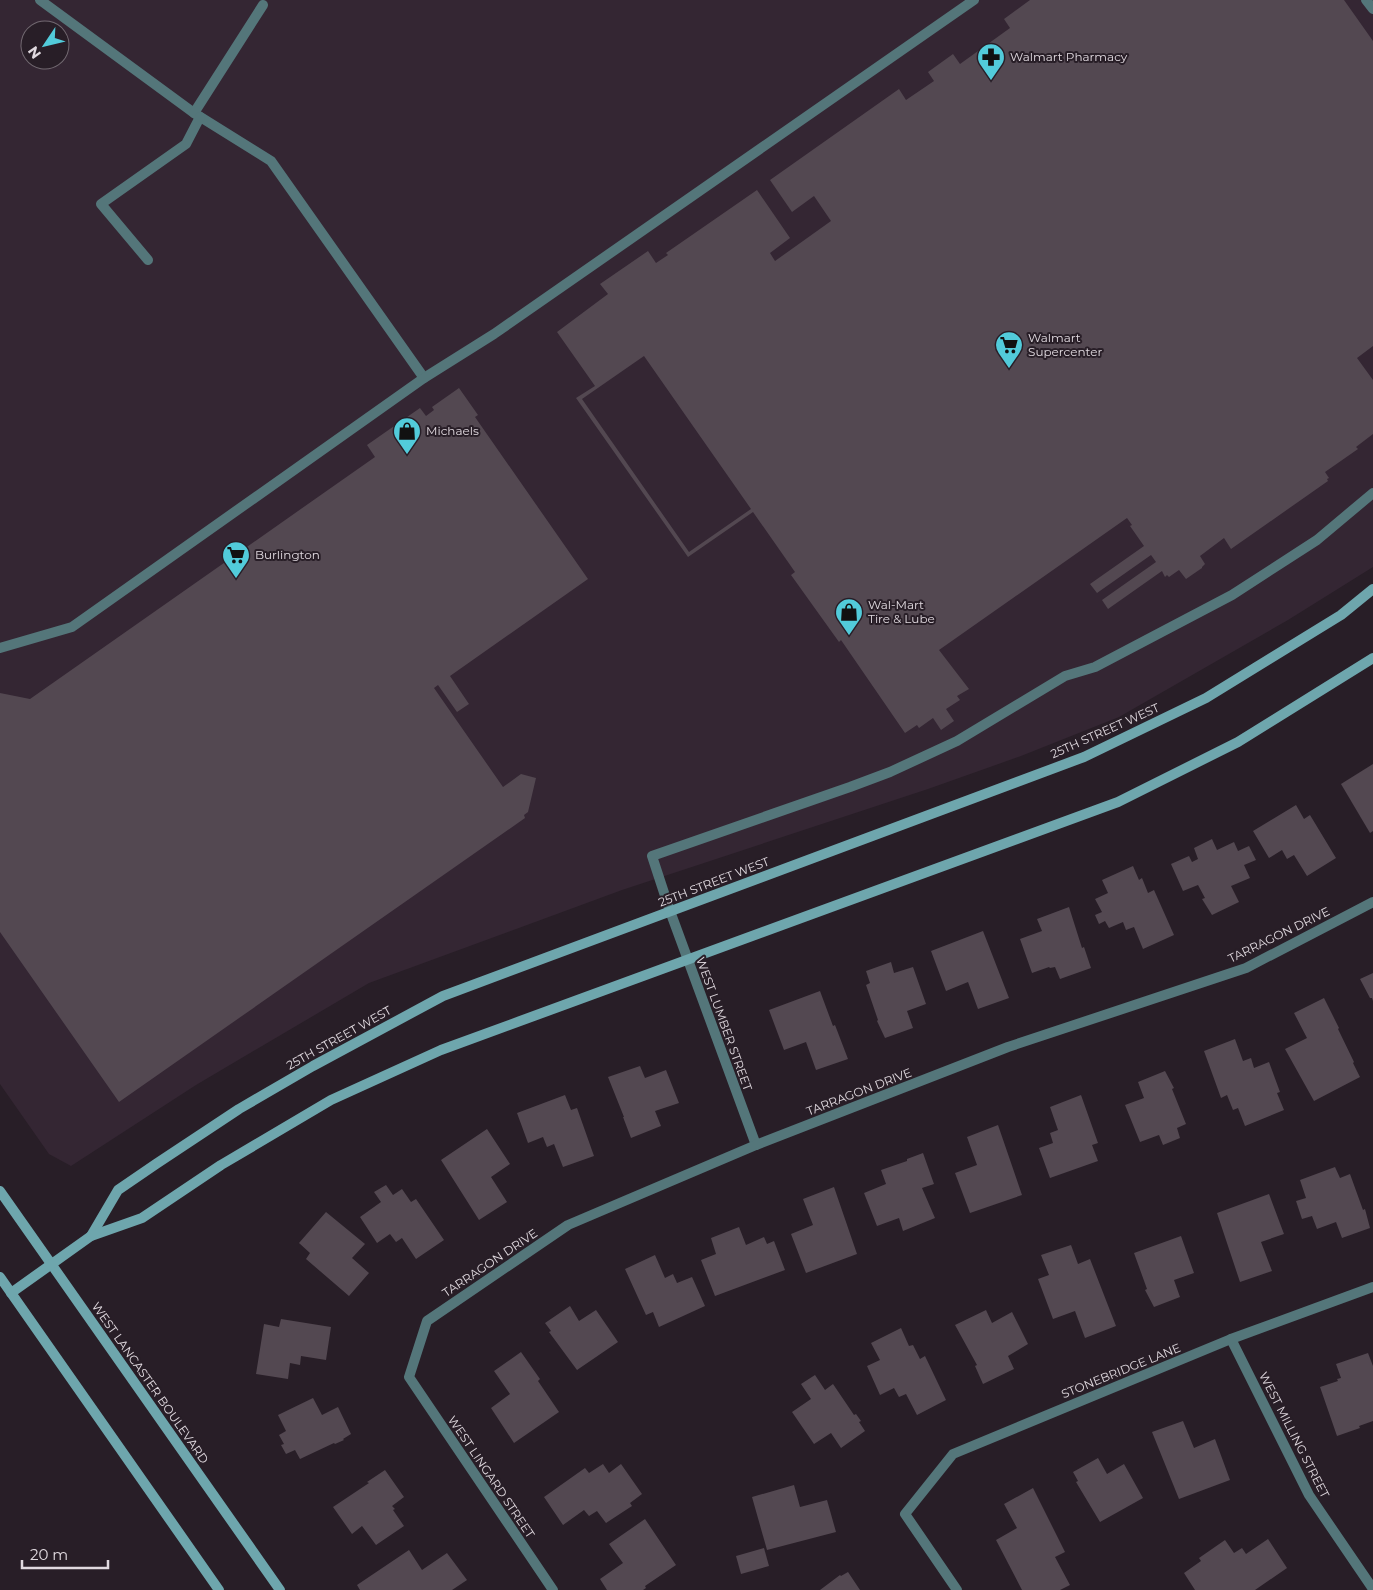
<svg xmlns="http://www.w3.org/2000/svg" width="1373" height="1590" viewBox="0 0 1373 1590" font-family="Montserrat,sans-serif">
	<style>
		.built { fill: #342633; fill-rule: evenodd }
		.building { fill: #534851; fill-rule: evenodd }
		.lines { fill: none; stroke-linecap: round; stroke-linejoin: round }
		.lane { stroke: #54767a; stroke-width: 10 }
		.street { stroke: #54767a; stroke-width: 10 }
		.secondary { stroke: #6ea6ad; stroke-width: 10 }
		.labels { text-anchor: middle; stroke-width: 4; stroke-linejoin: round; paint-order: stroke }
		.poi-label { font-size: 12px; fill: #e0d9df; stroke: #281e27; text-anchor: start }
		.street-label { font-size: 12px; fill: #e0d9df; stroke: #281e27 }
	</style>
	<rect width="100%" height="100%" fill="#281e27"/>
	<!-- built -->
	<path class="built" d="M0,0H1373V567L1288,620L1119,717L1021,756L928,789L622,890L369,983L196,1085L71,1166L49,1154L0,1084ZM30,30H60V60H30Z"/>
	<!-- building -->
	<g class="building">
		<path d="M1030,0H1344L1373,41V346L1357,358L1373,380V434L1356,447L1358,449L1325,472L1329,478L1327,479L1328,481L1231,549L1224,538L1200,556L1205,564L1202,567V568L1186,579L1179,570L1169,577L1167,575L1165,577L1162,571L1108,609L1102,600L1156,562L1151,555L1097,593L1090,584L1144,546L1130,526L1132,525L1127,518L939,650L969,689L957,696L960,700L946,709L954,721L941,730L933,718L919,728L917,725L905,733L841,640L839,642L791,575L795,572L753,512L688,557L576,398L595,386L557,332L608,294L600,284L648,251L656,263L668,255L666,253L757,190L790,238L770,253L775,261L831,221L814,196L792,212L770,180L899,89L906,100L934,81L928,72L953,54L960,64L1010,28L1004,19ZM644,356L751,509L689,552L582,399Z"/>
		<polygon points="459,388 478,415 475,417 588,579 450,676 469,704 457,712 438,685 434,688 503,787 521,774 536,778 528,812 524,815 525,818 119,1102 0,932 0,693 30,699 375,457 367,445 420,408 426,416 434,410 432,407"/>
		<polygon points="1373,764 1373,831 1370,833 1341,784"/>
		<polygon points="1296,805 1304,819 1310,815 1336,858 1307,876 1294,855 1287,859 1282,850 1269,858 1253,831"/>
		<polygon points="1212,839 1217,850 1234,842 1238,851 1249,846 1256,860 1244,865 1250,878 1231,886 1239,902 1212,915 1202,899 1205,898 1198,885 1183,891 1171,864 1189,856 1192,862 1198,859 1194,848"/>
		<polygon points="1133,866 1139,880 1142,878 1148,893 1154,890 1174,935 1143,949 1134,927 1126,930 1123,922 1109,928 1105,921 1099,924 1095,915 1102,912 1095,899 1108,893 1102,880"/>
		<polygon points="1069,907 1082,948 1084,947 1091,968 1060,979 1055,967 1050,968 1049,967 1032,973 1020,939 1042,931 1037,919"/>
		<polygon points="983,931 1009,998 978,1009 968,982 946,991 931,951"/>
		<polygon points="891,962 894,973 913,967 926,1004 907,1011 913,1028 885,1038 877,1021 878,1020 866,985 870,983 866,971"/>
		<polygon points="1373,973 1373,1001 1372,998 1370,998 1360,979"/>
		<polygon points="820,991 833,1026 835,1025 848,1059 816,1070 806,1042 784,1050 769,1010"/>
		<polygon points="1324,998 1339,1028 1338,1029 1354,1062 1353,1063 1360,1077 1314,1101 1285,1049 1307,1038 1294,1013"/>
		<polygon points="1235,1039 1243,1061 1251,1058 1254,1068 1269,1062 1280,1092 1277,1093 1284,1110 1245,1126 1238,1108 1233,1110 1227,1095 1221,1098 1204,1051"/>
		<polygon points="640,1066 645,1078 666,1070 679,1103 655,1111 661,1126 631,1138 623,1117 624,1117 608,1077"/>
		<polygon points="1165,1071 1174,1088 1172,1089 1186,1124 1177,1128 1180,1138 1163,1145 1159,1135 1140,1142 1125,1105 1144,1098 1138,1082"/>
		<polygon points="565,1095 571,1110 577,1108 594,1156 563,1167 554,1144 547,1147 543,1137 528,1143 517,1113"/>
		<polygon points="1081,1095 1098,1143 1092,1145 1098,1161 1050,1178 1039,1148 1053,1143 1050,1133 1058,1130 1050,1107"/>
		<polygon points="998,1125 1022,1195 970,1213 955,1173 977,1165 967,1137"/>
		<polygon points="487,1129 510,1164 491,1177 507,1202 479,1220 441,1160"/>
		<polygon points="923,1153 934,1184 922,1188 935,1218 903,1231 899,1218 877,1226 864,1193 886,1184 881,1170 907,1161 907,1159"/>
		<polygon points="1335,1167 1340,1178 1350,1174 1363,1210 1365,1209 1370,1228 1342,1238 1336,1222 1317,1229 1312,1216 1302,1219 1296,1201 1306,1198 1300,1180"/>
		<polygon points="386,1185 393,1195 402,1189 411,1202 416,1199 444,1240 416,1259 402,1238 396,1242 390,1234 377,1243 360,1217 381,1202 374,1192"/>
		<polygon points="834,1187 857,1254 806,1273 791,1234 813,1225 803,1199"/>
		<polygon points="1269,1194 1284,1234 1261,1242 1272,1271 1240,1282 1217,1213"/>
		<polygon points="326,1212 365,1244 352,1258 369,1273 349,1296 306,1259 310,1253 299,1243"/>
		<polygon points="739,1227 746,1245 764,1237 767,1244 774,1241 785,1270 715,1296 701,1260 716,1254 711,1238"/>
		<polygon points="1181,1236 1194,1273 1174,1280 1180,1297 1154,1307 1145,1290 1147,1289 1134,1253"/>
		<polygon points="1071,1245 1078,1264 1090,1259 1116,1326 1085,1338 1075,1311 1053,1319 1038,1279 1049,1275 1041,1255"/>
		<polygon points="655,1255 665,1278 673,1274 677,1283 692,1277 705,1306 659,1327 653,1312 646,1315 625,1269"/>
		<polygon points="570,1306 579,1321 596,1310 618,1342 577,1370 549,1332 551,1331 545,1323"/>
		<polygon points="986,1310 992,1323 1012,1312 1028,1344 1008,1356 1014,1369 983,1384 975,1366 977,1365 955,1325"/>
		<polygon points="281,1319 331,1327 326,1360 301,1356 300,1365 290,1363 288,1379 256,1374 264,1324 279,1327"/>
		<polygon points="901,1328 909,1346 913,1345 920,1359 925,1356 946,1400 917,1415 906,1394 899,1397 894,1388 880,1395 867,1366 880,1360 871,1343"/>
		<polygon points="521,1352 540,1379 538,1381 559,1412 514,1443 491,1408 510,1394 494,1371"/>
		<polygon points="1368,1353 1373,1366 1373,1421 1359,1426 1360,1428 1337,1436 1320,1387 1338,1381 1337,1379 1341,1378 1336,1364"/>
		<polygon points="815,1375 825,1390 833,1384 854,1415 856,1414 861,1421 859,1422 865,1431 841,1448 831,1433 814,1444 792,1412 811,1399 801,1384"/>
		<polygon points="313,1398 322,1415 338,1407 351,1434 343,1439 344,1440 335,1444 334,1443 300,1459 295,1450 286,1454 281,1445 284,1444 279,1435 286,1431 278,1415"/>
		<polygon points="1183,1421 1194,1448 1215,1439 1230,1480 1179,1499 1152,1432"/>
		<polygon points="1098,1458 1107,1474 1124,1464 1143,1498 1100,1522 1076,1482 1078,1481 1073,1472"/>
		<polygon points="603,1464 609,1473 621,1464 642,1494 630,1503 632,1506 606,1523 597,1511 589,1516 584,1510 563,1525 544,1497 585,1468 589,1473"/>
		<polygon points="385,1470 404,1497 392,1506 395,1509 393,1510 404,1526 376,1545 362,1526 352,1534 333,1507 369,1483 367,1482"/>
		<polygon points="794,1485 800,1507 827,1500 836,1532 767,1550 752,1497"/>
		<polygon points="1033,1488 1065,1552 1055,1557 1070,1585 1060,1590 1022,1590 996,1540 1017,1528 1004,1504"/>
		<polygon points="645,1519 676,1565 645,1586 646,1588 643,1590 607,1590 600,1579 623,1563 609,1544"/>
		<polygon points="1268,1539 1287,1568 1255,1590 1195,1590 1184,1573 1201,1561 1199,1558 1225,1540 1234,1553 1242,1548 1246,1554"/>
		<polygon points="764,1548 769,1566 741,1574 736,1556"/>
		<polygon points="409,1550 422,1570 447,1553 467,1580 452,1590 360,1590 357,1585"/>
		<polygon points="848,1572 860,1590 820,1590 840,1575 841,1576"/>
	</g>
	<g class="lines">
		<!-- lane -->
		<g class="lane">
			<polyline points="40,0 194,113 271,161 424,378"/>
			<polyline points="1366,0 1373,9"/>
			<polyline points="194,113 263,5"/>
			<polyline points="148,260 101,204 186,144 200,117"/>
			<polyline points="0,648 72,627 424,378 494,334 974,0"/>
			<polyline points="670,911 652,856 850,787 890,772 957,741 1065,676 1095,667 1232,595 1317,540 1373,493"/>
		</g>
		<!-- street -->
		<g class="street">
			<polyline points="670,911 756,1145"/>
			<polyline points="1231,1339 1309,1495 1373,1589"/>
			<polyline points="553,1590 409,1377 427,1321 568,1225 756,1145 1008,1047 1246,968 1373,902"/>
			<polyline points="957,1590 905,1514 953,1454 1231,1339 1373,1287"/>
		</g>
		<!-- secondary -->
		<g class="secondary">
			<polyline points="0,1191 280,1590"/>
			<polyline points="91,1236 118,1190 156,1164 239,1109 313,1066 443,996 1084,757 1206,698 1341,615 1373,589"/>
			<polyline points="0,1277 219,1590"/>
			<polyline points="11,1293 91,1236 142,1218 221,1165 331,1100 441,1050 1118,802 1238,742 1373,658"/>
		</g>
	</g>
	<!-- icons -->
	<defs>
		<g id="pharmacy-pin" transform="scale(1.4375)"><path d="M0 17L-7.5 6A9.5 9.5 0 1 1 7.5 6Z" fill="#52cbda" stroke="#281e27"/><path d="M-2-6h4v4h4v4h-4v4h-4v-4h-4v-4h4Z" fill="#111"/></g>
		<g id="supermarket-pin" transform="scale(1.4375)"><path d="M0 17L-7.5 6A9.5 9.5 0 1 1 7.5 6Z" fill="#52cbda" stroke="#281e27"/><path d="M-6-5.5h2.5l.6 2H6L4.5 2H-2.5L-4.4-4H-6ZM-1.5 3.2a1.3 1.3 0 1 0 .1 0ZM3 3.2a1.3 1.3 0 1 0 .1 0Z" fill="#111"/></g>
		<g id="shop-pin" transform="scale(1.4375)"><path d="M0 17L-7.5 6A9.5 9.5 0 1 1 7.5 6Z" fill="#52cbda" stroke="#281e27"/><path d="M-5-2.5h2.3a2.7 3.5 0 0 1 5.4 0H5L5.5 6h-11ZM-1.5-2.5h3a1.5 2.3 0 0 0-3 0Z" fill="#111"/></g>
	</defs>
	<g fill-rule="evenodd">
		<use href="#pharmacy-pin" x="991" y="57"/>
		<use href="#supermarket-pin" x="1009" y="345"/>
		<use href="#shop-pin" x="407" y="431"/>
		<use href="#supermarket-pin" x="236" y="555"/>
		<use href="#shop-pin" x="849" y="612"/>
	</g>
	<g class="labels">
		<!-- poi labels -->
		<g class="poi-label">
			<text x="1010" y="61">Walmart Pharmacy</text>
			<text x="1028" y="342">Walmart<tspan x="1028" dy="14">Supercenter</tspan></text>
			<text x="426" y="435">Michaels</text>
			<text x="255" y="559">Burlington</text>
			<text x="868" y="609">Wal-Mart<tspan x="868" dy="14">Tire &amp; Lube</tspan></text>
		</g>
		<!-- street labels -->
		<g class="street-label">
			<text transform="translate(1105 731) rotate(-24)" y="4">25TH STREET WEST</text>
			<text transform="translate(714 882) rotate(-21)" y="4">25TH STREET WEST</text>
			<text transform="translate(1279 935) rotate(-26)" y="4">TARRAGON DRIVE</text>
			<text transform="translate(724 1024) rotate(70)" y="4">WEST LUMBER STREET</text>
			<text transform="translate(339 1038) rotate(-29)" y="4">25TH STREET WEST</text>
			<text transform="translate(859 1092) rotate(-21)" y="4">TARRAGON DRIVE</text>
			<text transform="translate(490 1263) rotate(-34)" y="4">TARRAGON DRIVE</text>
			<text transform="translate(1121 1371) rotate(-22)" y="4">STONEBRIDGE LANE</text>
			<text transform="translate(150 1383) rotate(55)" y="4">WEST LANCASTER BOULEVARD</text>
			<text transform="translate(1294 1435) rotate(63)" y="4">WEST MILLING STREET</text>
			<text transform="translate(491 1477) rotate(56)" y="4">WEST LINGARD STREET</text>
		</g>
	</g>
	<!-- north arrow -->
	<g transform="translate(45 45) rotate(235)"><circle r="24" fill="#281e27" stroke="#726971"/>
	<path d="M0-4L9 19L0 12L-9 19Z" fill="#52cbda"/>
	<text y="-8" font-size="14" font-weight="bold" text-anchor="middle" fill="#e0d9df">N</text>
	</g>
	<!-- scale -->
	<path d="M22 1560v8h86v-8" fill="none" stroke="#e0d9df" stroke-width="2.5"/>
	<text x="30" y="1560" font-size="15" fill="#e0d9df" stroke="#281e27" stroke-width="4" paint-order="stroke">20 m</text>
</svg>
